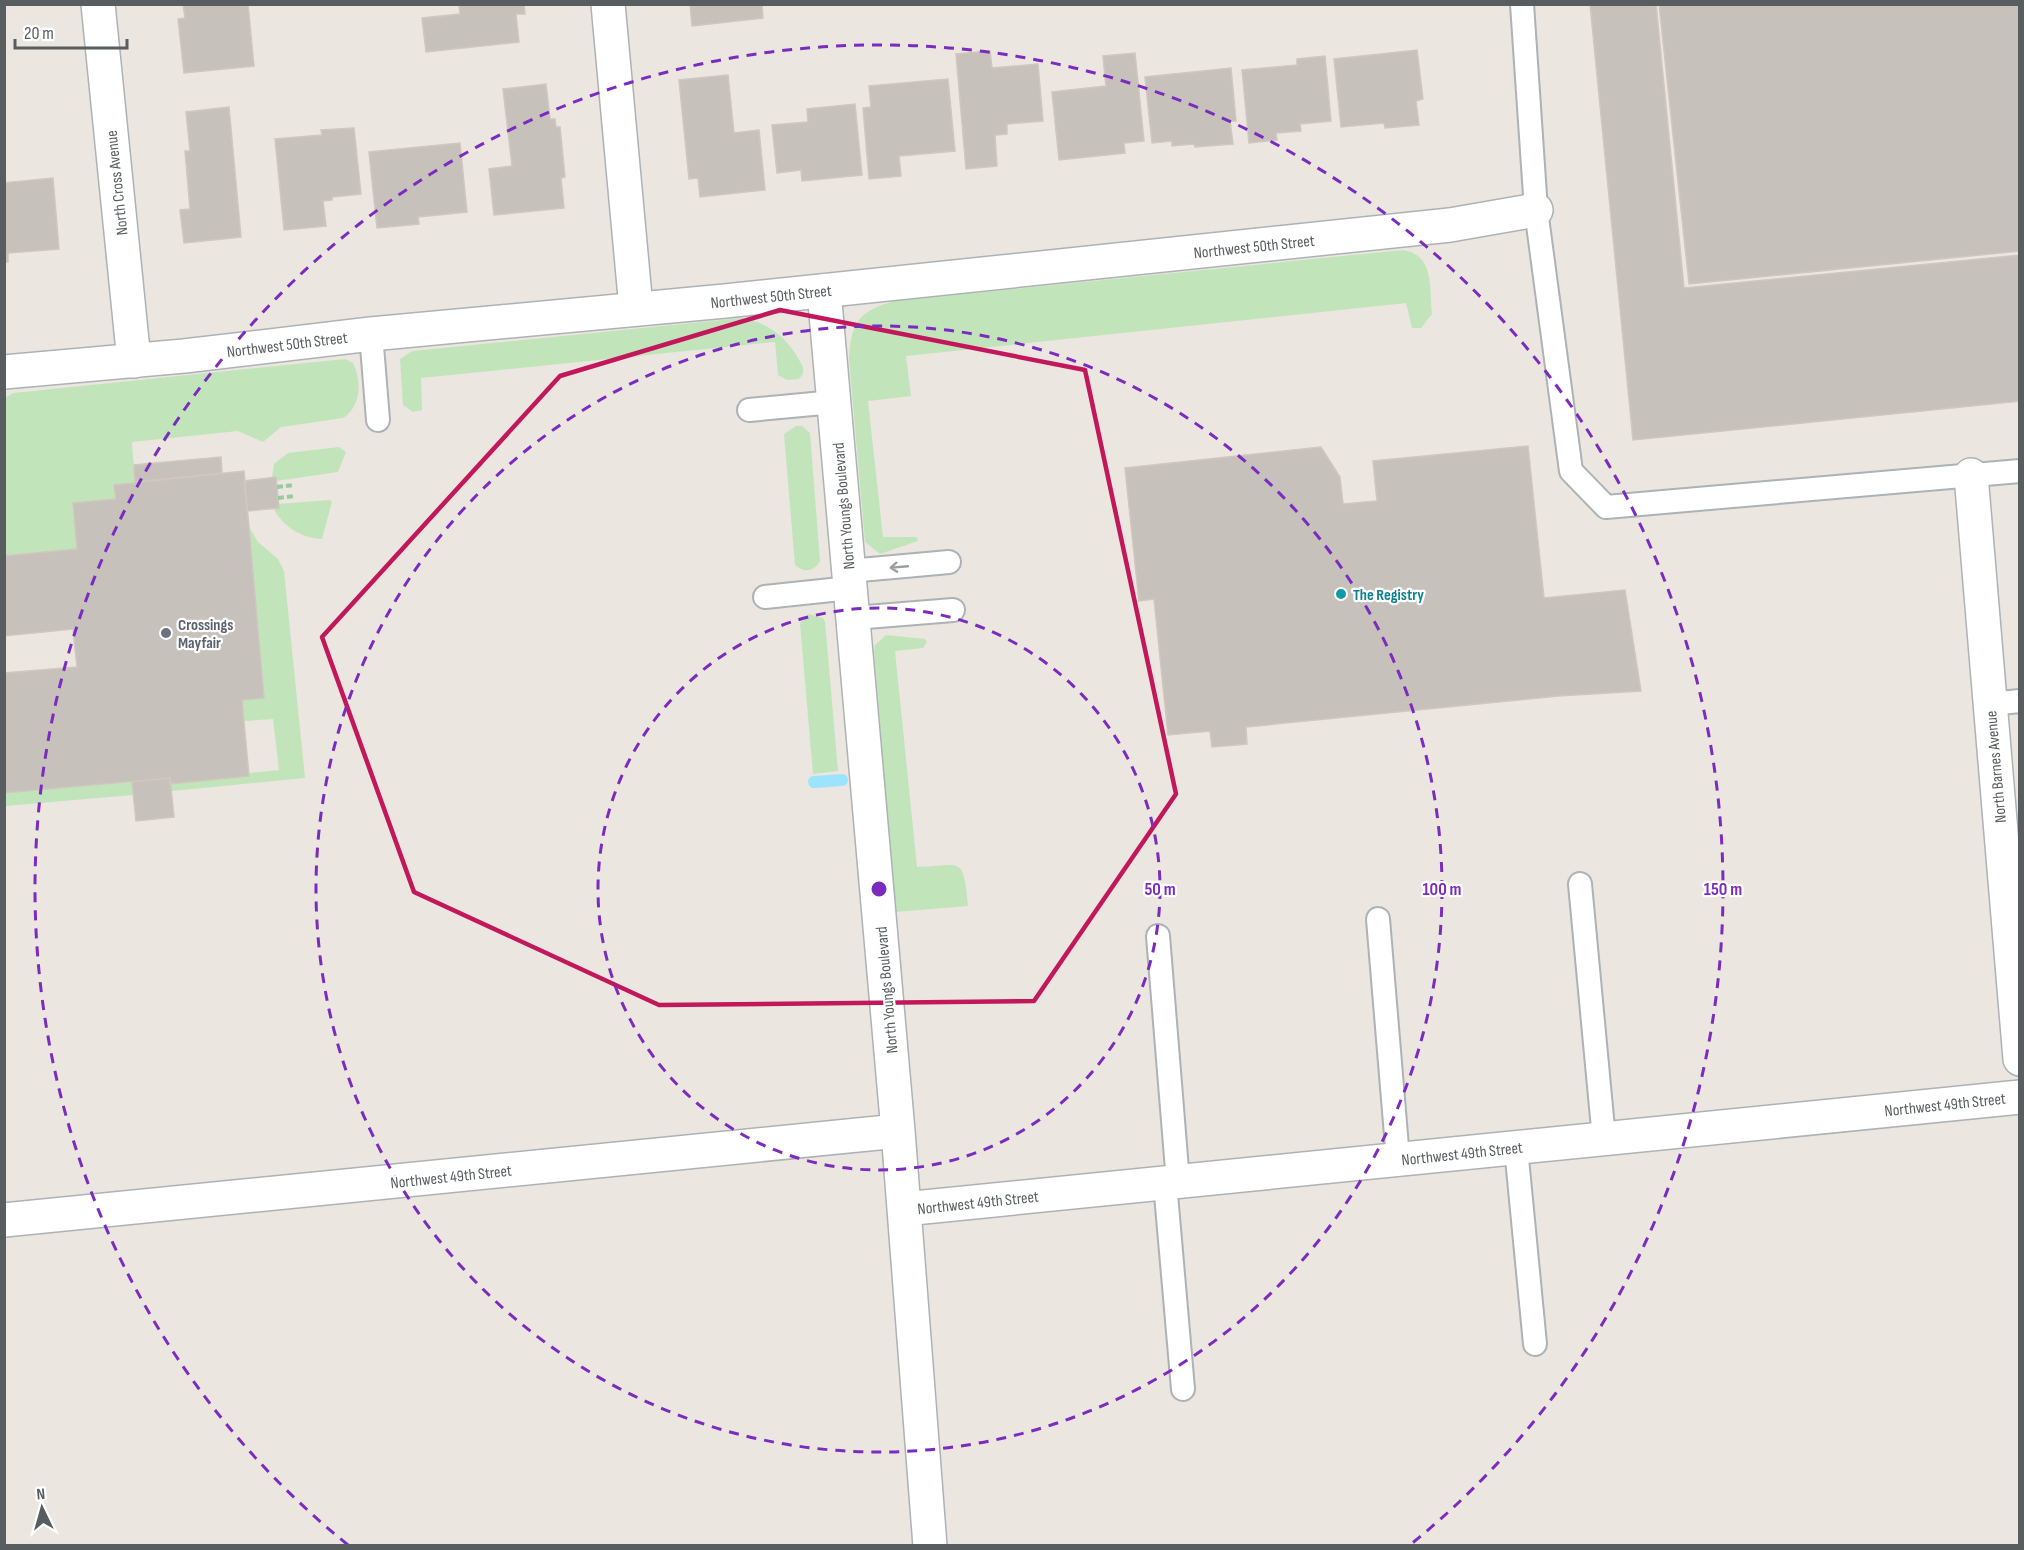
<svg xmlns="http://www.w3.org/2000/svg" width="2024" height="1550" viewBox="0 0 2024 1550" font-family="'Sofia Sans Condensed',sans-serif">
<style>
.green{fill:#c2e4bb}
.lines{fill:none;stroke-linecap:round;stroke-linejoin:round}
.stream{stroke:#9ce4fe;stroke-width:12}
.building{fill:#c6c1bb;stroke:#d0c7be;stroke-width:1.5}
.service-casing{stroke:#adb2b5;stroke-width:26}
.minor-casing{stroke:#adb2b5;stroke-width:36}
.tertiary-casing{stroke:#adb2b5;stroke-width:36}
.path{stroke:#98cb9e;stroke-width:4;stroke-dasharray:6 3;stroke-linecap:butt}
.service{stroke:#fff;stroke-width:22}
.minor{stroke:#fff;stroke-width:33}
.tertiary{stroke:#fff;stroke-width:33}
.oneway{stroke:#9b9ea0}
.marked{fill:none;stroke:#c2185b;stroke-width:4.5;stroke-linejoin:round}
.ring{fill:none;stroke:#7b2cbf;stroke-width:3;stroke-dasharray:10 8}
.culture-dot{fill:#0f9aa8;stroke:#fff;stroke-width:2}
.worship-dot{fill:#6b7280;stroke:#fff;stroke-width:2}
.labels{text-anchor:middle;stroke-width:4.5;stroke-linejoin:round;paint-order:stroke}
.street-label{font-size:16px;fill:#585d60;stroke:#fff}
.culture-label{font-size:16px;font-weight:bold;fill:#0d838f;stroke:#fff;text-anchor:start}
.worship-label{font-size:16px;font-weight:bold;fill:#5b616d;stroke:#fff;text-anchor:start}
.centre{fill:#7b2cbf;stroke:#fff;stroke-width:3}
.ring-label{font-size:18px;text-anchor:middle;font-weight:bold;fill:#7b2cbf;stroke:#fff;stroke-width:4.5;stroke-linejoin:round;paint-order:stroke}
</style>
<rect width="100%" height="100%" fill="#ebe6df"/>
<path class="green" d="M1403,250c32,5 26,38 29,64l-11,14h-9l-6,-25 -500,53 5,40 -43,5 15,136h34l1,4 -38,13 -15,-12 -16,-184c2,-36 11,-48 46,-57z
M742,318c30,5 48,23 61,49v7l-4,5 -12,1 -9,-5 -3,-33 -354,36 1,32 -9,2 -10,-7 -3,-46 12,-8z
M345,359l8,4c9,18 8,44 -10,55l-62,9 -18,15 -25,-11 -106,11 3,40 -20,3 1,14 -43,5 4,45 -72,7v-158l8,-5z
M796,426h6l8,7 10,128c-6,11 -16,12 -25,4l-11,-131z
M339,447l7,5 -8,20 -62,9 -4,-3 2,-14 14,-11z
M330,500l2,2 -10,37c-20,-1 -39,-12 -48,-30l5,-1 -1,-4z
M248,525l10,17 20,17 6,12 21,207 -133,13 -2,-7 78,-8v-3l31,-3 -6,-51 -29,2 -2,-21 22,-3z
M809,614l14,4 2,4 13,149 -25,3 -13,-151z
M886,635l39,4 2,3 -4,6 -28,3 22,216c45,-1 46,-13 51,39l-73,6 -21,-261 1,-6z
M132,782l1,13 -128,11v-13z"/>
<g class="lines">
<path class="stream" d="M814,782l28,-2"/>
</g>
<path class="building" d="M183,4h65l6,62 -70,7 -6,-54 7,-1z
M459,4h65l1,10h-9l3,28 -93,10 -4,-34 38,-4z
M690,4h72l1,14 -71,8z
M1590,4h66l28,284 336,-33v146l-387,39z
M1659,4h361v247l-331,33z
M1417,50l6,49 -7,2 3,24 -34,3 -1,-5 -43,4 -7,-68z
M990,51l2,17 46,-4 5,57 -36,3v10l-12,1 2,31 -31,3 -10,-115z
M1135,53l9,88 -20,2 1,10 -66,7 -7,-68 54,-6 -3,-30z
M1325,56l6,65 -31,3 1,7 -25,2 1,7 -28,3 -7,-73 55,-5v-6z
M1231,68l5,53h-6l3,23 -38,3 -1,-3 -22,2v-5l-20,2 -7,-66z
M728,75l6,58 25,-3 6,60 -65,7 -2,-19 -9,1 -10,-99z
M948,79l7,72 -56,5 2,20 -32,3 -6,-71 8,-1 -2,-21z
M546,84l4,35h5l1,8h4l5,50 -4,1 3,30 -70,7 -5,-46 23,-3 -9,-77z
M855,104l7,71 -60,6 -1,-11 -24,3 -5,-48 36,-3 -1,-13z
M229,107l12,130 -57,6 -4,-33 10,-1 -5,-58h5l-4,-39z
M354,128l7,66 -29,3v3l-9,1 3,25 -42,4 -9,-91 47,-4 -1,-5z
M460,143l7,69 -49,5 1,7 -42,4 -8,-76z
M53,178l6,71 -51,4v9h-4v-79z
M1528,446l16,152 81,-8 16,101 -83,5 -312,31 1,17 -35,3 -2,-16 -42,4 -14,-136 -15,2 -14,-133 196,-21 19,30 3,27 34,-3 -4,-40z
M221,457l1,16 -87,9 -1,-17z
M244,471l20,227 -22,2 7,76 -79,8v-6l-166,15v-120l73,-6 -4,-38 -69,7v-80l73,-7 -4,-46 43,-4 -2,-14z
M276,477l3,31 -32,3 -3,-30z
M170,778l4,39 -38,4 -4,-39z"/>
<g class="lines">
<g class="service-casing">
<path id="service" d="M1522,4l14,206 35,261 35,36 414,-36
M371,334l7,86
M749,410l85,-8
M849,571l100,-9
M765,597l85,-9
M854,618l99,-8
M1990,704l30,-3
M1580,884l24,255
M1378,919l20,240
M1158,936l20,246
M1516,1148l19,196
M1165,1183l18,206"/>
</g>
<g class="minor-casing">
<path id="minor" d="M98,4l36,357
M608,4l28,304
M824,291l74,840 32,415
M904,1209l1116,-112
M4,1220l894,-89"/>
</g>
<g class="tertiary-casing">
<path id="tertiary" d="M4,372l180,-16 187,-22 354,-33 725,-76 86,-15
M1971,475l49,584"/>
</g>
<path class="path" d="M277,487l17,-2
M278,498l17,-2"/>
<use href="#service" class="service"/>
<use href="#minor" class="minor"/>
<use href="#tertiary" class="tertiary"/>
</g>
<defs><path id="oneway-shaft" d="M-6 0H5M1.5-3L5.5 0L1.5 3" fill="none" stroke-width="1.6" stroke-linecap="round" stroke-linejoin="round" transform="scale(1.5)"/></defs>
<use class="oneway" href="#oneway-shaft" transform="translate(899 567) rotate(175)"/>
<path class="marked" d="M780,310l305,60 91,424 -142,207 -375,4 -245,-113 -92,-255 238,-261z"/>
<g class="ring">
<circle cx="879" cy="889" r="281"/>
<circle cx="879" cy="889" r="563"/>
<path d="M348 1545A844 844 0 1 1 1410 1545"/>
</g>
<circle class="culture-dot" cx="1341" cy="594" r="6"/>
<circle class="worship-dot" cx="166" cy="633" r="6"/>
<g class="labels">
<g class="street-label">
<text transform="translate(116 183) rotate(-96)" y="6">North Cross Avenue</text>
<text transform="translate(1254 246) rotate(-6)" y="6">Northwest 50th Street</text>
<text transform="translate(771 296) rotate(-6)" y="6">Northwest 50th Street</text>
<text transform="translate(287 344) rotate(-7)" y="6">Northwest 50th Street</text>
<text transform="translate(843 506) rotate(-95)" y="6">North Youngs Boulevard</text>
<text transform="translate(1995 767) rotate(-95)" y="6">North Barnes Avenue</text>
<text transform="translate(886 990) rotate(-95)" y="6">North Youngs Boulevard</text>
<text transform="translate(1945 1104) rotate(-6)" y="6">Northwest 49th Street</text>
<text transform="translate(1462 1153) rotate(-6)" y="6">Northwest 49th Street</text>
<text transform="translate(451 1176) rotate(-6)" y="6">Northwest 49th Street</text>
<text transform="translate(978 1202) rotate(-6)" y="6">Northwest 49th Street</text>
</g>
<g class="culture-label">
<text x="1353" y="600">The Registry</text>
</g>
<g class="worship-label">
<text x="178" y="630">Crossings<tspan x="178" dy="18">Mayfair</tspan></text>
</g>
</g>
<circle cx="879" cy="889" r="9" class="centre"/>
<g class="ring-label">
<text x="1160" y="895">50 m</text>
<text x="1442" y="895">100 m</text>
<text x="1723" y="895">150 m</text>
</g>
<rect width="2024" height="1550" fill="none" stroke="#585d60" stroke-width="12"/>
<g transform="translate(42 1508) rotate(355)" stroke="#ffffff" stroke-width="4.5" paint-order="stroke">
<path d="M0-4.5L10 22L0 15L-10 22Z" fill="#585d60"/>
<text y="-9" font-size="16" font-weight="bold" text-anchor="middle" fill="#585d60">N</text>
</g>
<path d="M15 39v9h112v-9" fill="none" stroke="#585d60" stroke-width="3"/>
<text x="24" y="39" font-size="18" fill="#585d60" stroke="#ffffff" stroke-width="4.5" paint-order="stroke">20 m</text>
</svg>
